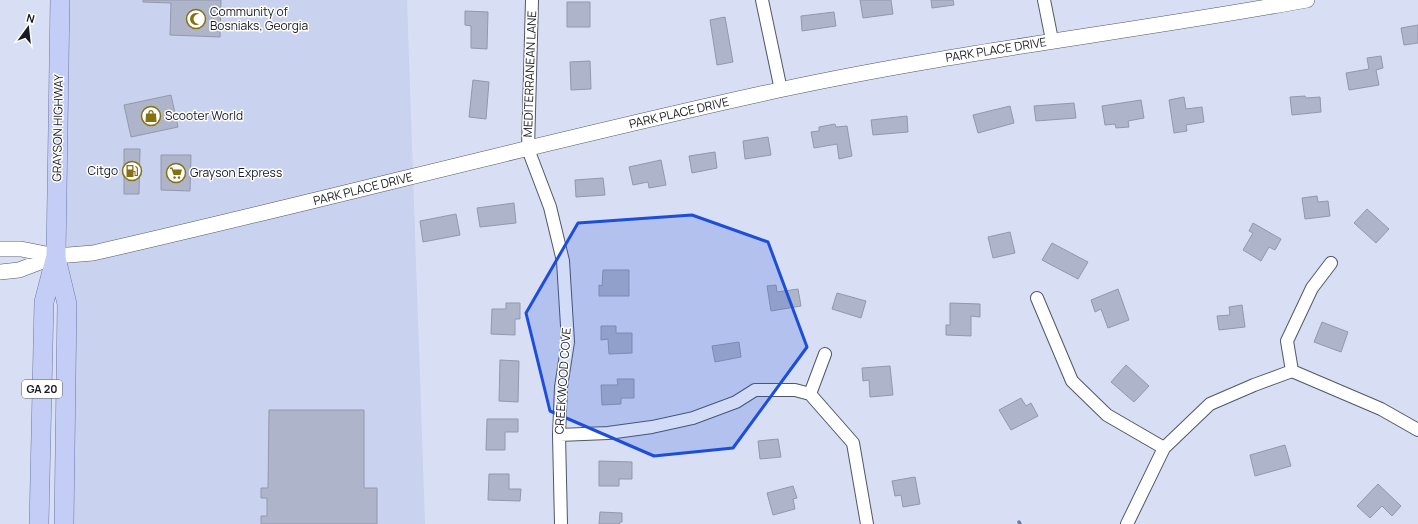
<svg xmlns="http://www.w3.org/2000/svg" width="1418" height="524" viewBox="0 0 1418 524" font-family="Manrope,sans-serif">
<style>
.built{fill:#c9d2ee}
.lines{fill:none;stroke-linecap:round;stroke-linejoin:round}
.stream{stroke:#6e7aa7;stroke-width:3.5}
.building{fill:#aeb4c9;stroke:#9298ad}
.minor-casing{stroke:#515668;stroke-width:14}
.tertiary-casing{stroke:#515668;stroke-width:16}
.primary-casing{stroke:#6d79a7;stroke-width:20}
.minor{stroke:#fff;stroke-width:12}
.tertiary{stroke:#fff;stroke-width:15}
.primary{stroke:#c3cdf5;stroke-width:19}
.marked{fill:#1d4ed8;fill-opacity:0.2;stroke:#1d4ed8;stroke-width:3;stroke-linejoin:round}
.labels{text-anchor:middle;stroke-width:3;stroke-linejoin:round;paint-order:stroke}
.shield{fill:#fff;stroke:#5d5f64;stroke-width:1}
.shield-label{font-size:11px;font-weight:bold;fill:#171a21}
.poi-label{font-size:12px;fill:#171a21;stroke:#fff;text-anchor:start}
.street-label{font-size:12px;fill:#171a21;stroke:#fff}
</style>
<rect width="100%" height="100%" fill="#d8def4"/>
<path class="built" d="M61,0h346l18,524h-366l8,-271z"/>
<g class="lines">
<path class="stream" d="M1019,522l1,2"/>
</g>
<path class="building" d="M143,0h78l-1,37 -50,-2 1,-32 -28,-1z
M860,0h31l2,14 -30,4z
M931,0h22l1,5 -22,3z
M567,2h23v25h-23z
M465,11l23,1 -1,37 -16,-1v-22l-6,-1z
M834,12l2,14 -34,5 -1,-15z
M725,17l8,45 -16,3 -7,-45z
M1418,25v18l-14,2 -3,-17z
M1381,56l2,12 -7,2 3,15 -30,5 -3,-17 23,-4 -2,-11z
M590,61l1,28 -20,1 -1,-28z
M473,80l16,2 -3,37 -17,-2z
M171,95l7,32 -47,10 -7,-32z
M1305,96l1,2 14,-1 1,15 -29,3 -2,-18z
M1184,97l2,12 16,-2 2,15 -18,3 1,6 -13,2 -5,-33z
M1141,100l3,18 -16,3 1,6 -13,1 -1,-4 -10,1 -3,-19z
M1074,103l2,15 -40,3 -2,-15z
M1010,106l4,17 -36,10 -5,-18z
M907,116l1,16 -35,3 -2,-15z
M835,124l1,3 11,-1 5,30 -13,3 -2,-15 -23,4 -3,-16 8,-1v-4z
M768,137l3,18 -26,4 -2,-18z
M124,149h16l-1,45h-15z
M715,152l2,16 -25,5 -3,-17z
M161,155h30l-1,36 -29,-1z
M661,160l5,25 -17,3 -1,-6 -15,3 -4,-18z
M603,178l2,17 -29,2 -1,-17z
M1317,196l1,6 10,-1 2,15 -25,3 -3,-21z
M514,203l2,20 -36,4 -3,-19z
M1367,209l22,20 -13,14 -22,-20z
M456,214l4,21 -37,7 -3,-21z
M1253,223l28,16 -6,11 -6,-3 -8,14 -18,-11 10,-17 -4,-2z
M1010,232l5,21 -22,5 -5,-21z
M1052,243l36,19 -10,17 -36,-19z
M603,270h26v26h-30v-11l3,1z
M776,285l1,7 21,-3 3,17 -30,5 -4,-25z
M1118,289l11,31 -21,8 -7,-19 -6,3 -4,-12z
M837,293l29,8 -5,17 -29,-9z
M506,303h14v16h-5v16l-24,-1 1,-25h14z
M950,303l30,1v13l-9,-1v20l-25,-1v-10h4z
M1242,305l3,22 -26,3 -2,-14 13,-1 -1,-8z
M1322,322l26,10 -7,20 -27,-10z
M601,326h15v7h16v20l-23,1 -1,-15 -7,1z
M739,342l2,15 -26,5 -3,-16z
M500,360l19,1 -1,41 -19,-1z
M1126,365l23,21 -15,16 -23,-20z
M890,366l3,29 -23,2 -1,-17 -6,1 -1,-13z
M617,379h17v19h-13v6l-19,1 -1,-20h17z
M1021,398l5,8 5,-3 7,13 -27,14 -12,-20z
M269,410h95v78h13v36h-116v-8h6v-18h-6v-10h7z
M487,419h31v13h-13v18h-19z
M778,439l3,18 -21,2 -2,-18z
M1285,445l6,21 -36,10 -5,-21z
M599,461l33,1v17h-13v7h-20z
M489,474h20v15h12l-1,12 -32,-1z
M915,477l5,27 -17,3 -2,-12 -6,1 -3,-15z
M1378,484l23,22 -9,10 -10,-10 -12,12 -13,-12z
M793,486l4,12 -4,1 2,10 -22,6 -6,-22z
M600,512l22,1v9h-2l-1,2h-20z"/>
<g class="lines">
<g class="minor-casing">
<path id="minor" d="M532,0l-4,149 22,58 13,54 5,81 -7,45 -2,48 2,89
M762,0l19,90
M1044,0l8,40
M1037,298l35,83 35,34 57,33
M1292,371l-5,-30 25,-53 19,-25
M810,394l15,-40
M559,435l49,-2 44,-6 41,-9 43,-16 19,-12h40l15,4 43,49 14,81
M1127,524l37,-76 46,-44 44,-19 38,-14 89,38 37,21"/>
</g>
<g class="tertiary-casing">
<path id="tertiary" d="M0,249h21l35,7 37,-3c229,-52 456,-113 686,-163 175,-38 352,-58 528,-90
M0,272l19,-2 37,-14"/>
</g>
<g class="primary-casing">
<path id="primary" d="M56,258l11,46 -3,220
M39,524l5,-222 12,-46 4,-256"/>
</g>
<use href="#minor" class="minor"/>
<use href="#tertiary" class="tertiary"/>
<use href="#primary" class="primary"/>
</g>
<path class="marked" d="M692,215l76,27 39,105 -74,101 -79,8 -104,-45 -24,-98 52,-90z"/>
<defs>
<g id="mosque-ring" transform="scale(1)"><circle r="9.5" fill="#fff" stroke="#886f0f" stroke-width="1.5"/><path d="M3.5-4.9A6 6 0 1 0 3.5 4.9A5 5 0 1 1 3.5-4.9Z" fill="#886f0f"/></g>
<g id="shop-ring" transform="scale(1)"><circle r="9.5" fill="#fff" stroke="#886f0f" stroke-width="1.5"/><path d="M-5-2.5h2.3a2.7 3.5 0 0 1 5.4 0H5L5.5 6h-11ZM-1.5-2.5h3a1.5 2.3 0 0 0-3 0Z" fill="#886f0f"/></g>
<g id="fuel-ring" transform="scale(1)"><circle r="9.5" fill="#fff" stroke="#886f0f" stroke-width="1.5"/><path d="M-5.5-6h7V0h2V4h1.3V-2.5L3-4.5l.8-.8L6-3V5H2.5V1h-1V6h-7ZM-4.2-4.7v3.2H.2V-4.7Z" fill="#886f0f"/></g>
<g id="supermarket-ring" transform="scale(1)"><circle r="9.5" fill="#fff" stroke="#886f0f" stroke-width="1.5"/><path d="M-6-5.5h2.5l.6 2H6L4.5 2H-2.5L-4.4-4H-6ZM-1.5 3.2a1.3 1.3 0 1 0 .1 0ZM3 3.2a1.3 1.3 0 1 0 .1 0Z" fill="#886f0f"/></g>
</defs>
<g fill-rule="evenodd">
<use href="#mosque-ring" x="196" y="19"/>
<use href="#shop-ring" x="151" y="116"/>
<use href="#fuel-ring" x="132" y="171"/>
<use href="#supermarket-ring" x="176" y="173"/>
</g>
<g class="labels">
<rect class="shield" x="22" y="380" width="40" height="18" rx="3"/>
<g class="shield-label">
<text x="42" y="393">GA 20</text>
</g>
<g class="poi-label">
<text x="210" y="16">Community of<tspan x="210" dy="14">Bosniaks, Georgia</tspan></text>
<text x="165" y="120">Scooter World</text>
<text x="118" y="175" text-anchor="end">Citgo</text>
<text x="190" y="177">Grayson Express</text>
</g>
<g class="street-label">
<text transform="translate(996 50) rotate(-9)" y="4">PARK PLACE DRIVE</text>
<text transform="translate(530 74) rotate(-88)" y="4">MEDITERRANEAN LANE</text>
<text transform="translate(679 113) rotate(-13)" y="4">PARK PLACE DRIVE</text>
<text transform="translate(58 128) rotate(-89)" y="4">GRAYSON HIGHWAY</text>
<text transform="translate(363 189) rotate(-14)" y="4">PARK PLACE DRIVE</text>
<text transform="translate(563 381) rotate(-86)" y="4">CREEKWOOD COVE</text>
</g>
</g>
<g transform="translate(28 28) rotate(15)" stroke="#ffffff" stroke-width="3" paint-order="stroke">
<path d="M0-3L7 15L0 10L-7 15Z" fill="#171a21"/>
<text y="-6" font-size="11" font-weight="bold" text-anchor="middle" fill="#171a21">N</text>
</g>
</svg>
